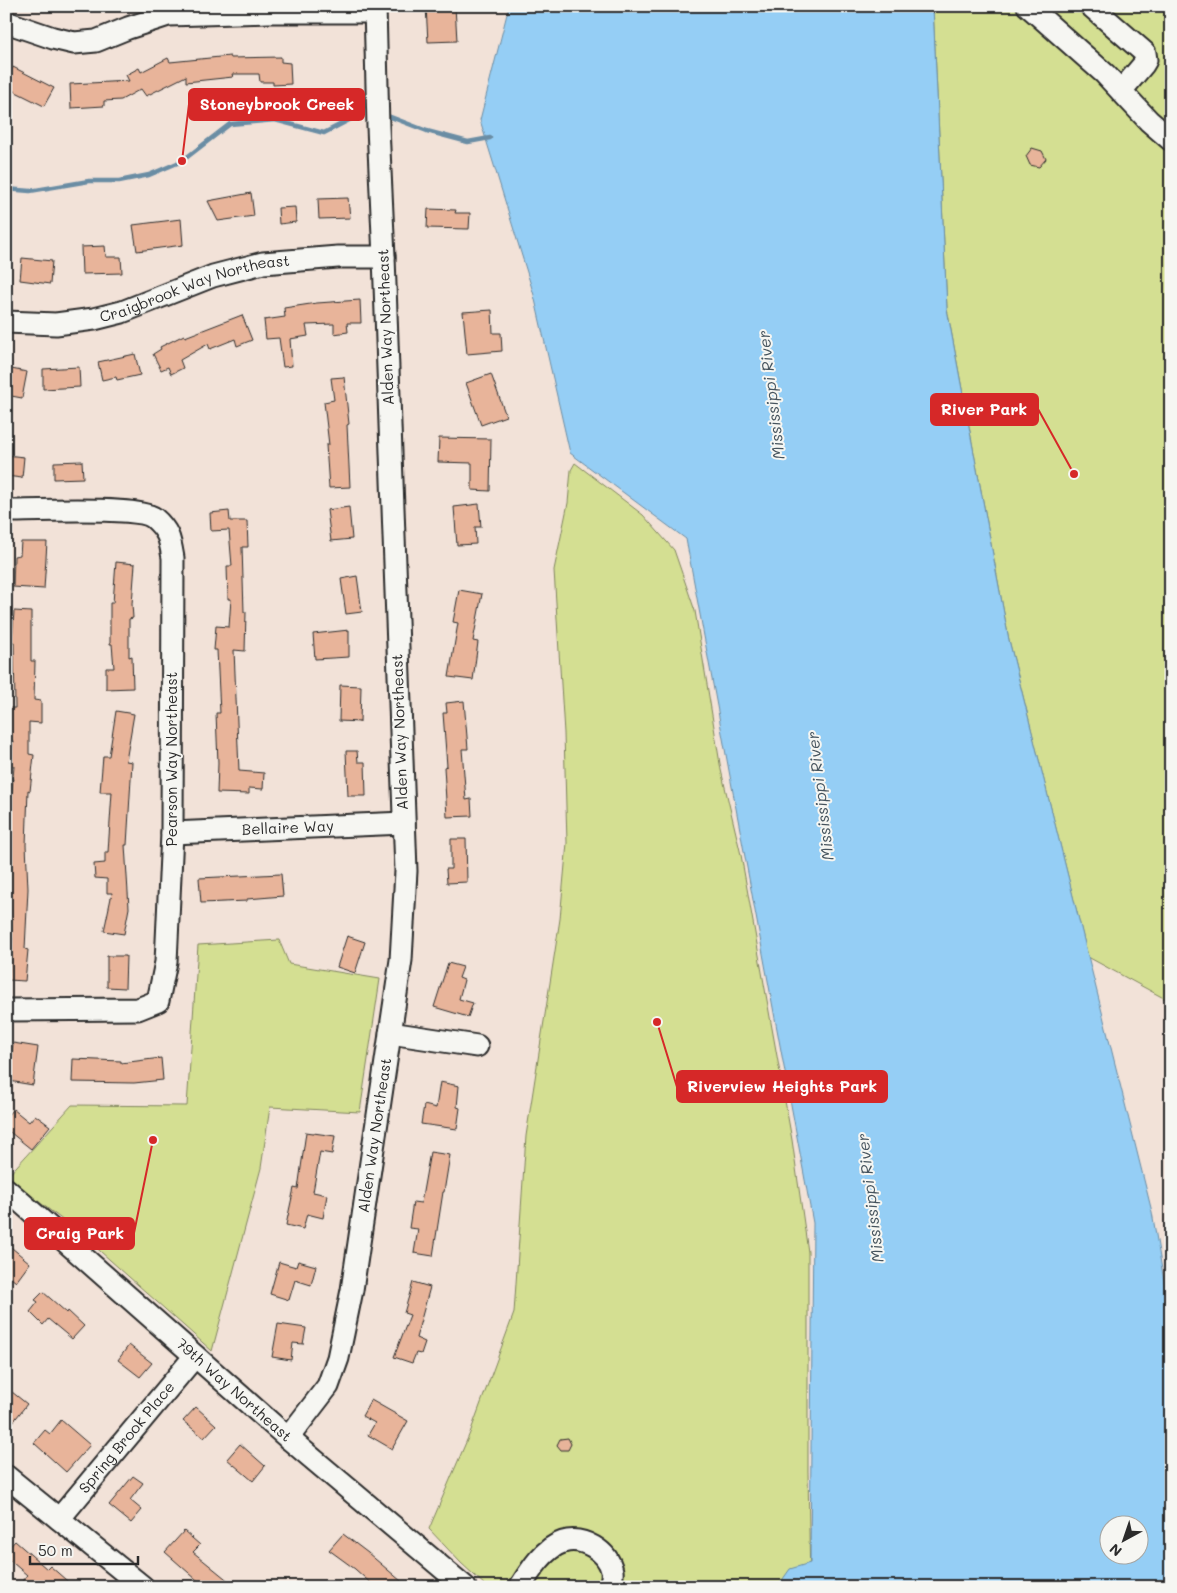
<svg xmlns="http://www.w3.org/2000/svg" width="1177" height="1593" viewBox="0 0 1177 1593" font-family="Mali,sans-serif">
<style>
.green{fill:#d4df92;stroke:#80855e}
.water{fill:#95cef5;stroke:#6b8da4;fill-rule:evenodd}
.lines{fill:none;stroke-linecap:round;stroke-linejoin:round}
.stream{stroke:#6b8da4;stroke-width:4.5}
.building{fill:#e8b49a;stroke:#2b2b2b}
.minor-casing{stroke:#2b2b2b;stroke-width:25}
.minor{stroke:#f6f6f2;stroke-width:21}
.labels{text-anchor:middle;stroke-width:4;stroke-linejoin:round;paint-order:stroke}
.street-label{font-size:15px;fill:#2b2b2b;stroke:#f6f6f2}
.water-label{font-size:16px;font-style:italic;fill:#46545e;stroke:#f6f6f2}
.leader{fill:none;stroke:#d62828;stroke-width:2}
.callout-dot{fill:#d62828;stroke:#f6f6f2;stroke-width:2}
.callout{fill:#d62828;stroke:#d62828;stroke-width:2}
.callout-label{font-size:16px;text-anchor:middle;font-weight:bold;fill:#fff}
</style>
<rect width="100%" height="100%" fill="#f2e2d8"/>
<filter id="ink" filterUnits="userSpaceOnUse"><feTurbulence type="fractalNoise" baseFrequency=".02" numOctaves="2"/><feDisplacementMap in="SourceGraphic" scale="10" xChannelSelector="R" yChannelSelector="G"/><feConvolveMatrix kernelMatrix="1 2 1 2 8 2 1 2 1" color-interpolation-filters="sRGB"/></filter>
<g filter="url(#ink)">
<path class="green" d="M933,6h238v996l-83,-45 -79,-317 -62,-331z
M575,463l68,52 31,35 21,61 26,159 20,85 51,285 16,112v219l2,116h-323l-26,-24 -32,-34 41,-96 44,-120 12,-177 34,-217 7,-76 -3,-110 -10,-163 14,-67 3,-33z
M279,940l10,24 91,15 -20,133 -90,-5 -9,61 -49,183 -130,-116 -75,-58 65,-72 115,1 11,-161z"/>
<path class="water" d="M509,6h424l14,303 62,331 143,572 19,109v266l-393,-1 12,-17 20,-6 3,-340 -127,-684 -116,-86 -36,-158 -54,-175zM1110,1526h30v30h-30z"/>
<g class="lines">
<path class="stream" d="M388,116l39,15 41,11 22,-4
M6,189l24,2 59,-10h30l30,-6 33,-14 48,-37 45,-4 49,13 29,-15"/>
</g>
<path class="building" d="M426,6h29l2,35 -29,1z
M230,56l1,2 50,-1v5l9,1 1,21 -18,1v-3h-13l-1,-8h-27l1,3 -47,5v-6l-40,20 -5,-7 -20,11 -17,1v5l-33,2 -1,-24 59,-3 -3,-6 13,-7 2,4 27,-14 2,4z
M13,67l41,21 -10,18 -38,-19v-7z
M1032,148l10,3 4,8 -7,8 -9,-2 -4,-9z
M251,193l3,23 -36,5 -10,-20z
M348,198l2,20 -31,1 -1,-20z
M295,207l1,15 -17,2 -1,-16z
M428,209l28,1 -1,3h15l-1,16 -42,-1z
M181,219l2,26 -46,6 -4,-26z
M105,246l1,11h15l1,16 -40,1 -1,-27z
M22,258l30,3 -2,23 -30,-4z
M360,300l1,23h-14l1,9 -14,2v-10l-28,1 2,11 -18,3 2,27 -9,1 -4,-29 -13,1 -2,-19 21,-3 -1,-9 33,-5z
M492,310l1,23h8l1,18 -35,3 -4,-42z
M242,315l10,25 -15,6 -2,-7 -25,10 -2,-5 -28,16 3,8 -12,6 -3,-7 -7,3 -8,-16 8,-5 -1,-2 24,-12 1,2z
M135,354l5,21 -23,5 -1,-3 -14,3 -4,-18z
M79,367l1,20 -37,2v-20z
M6,368l21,4 -5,26 -16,-3z
M491,374l15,42 -25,9 -15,-42z
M344,377l5,47 -2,1 3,62 -21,1 -3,-43h3l-5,-43 10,-2 -3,-22z
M439,438l52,1 -1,52 -18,-1v-27l-34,-1z
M6,455l18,2 -2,21 -16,-2z
M82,461l1,17 -29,1v-17z
M479,504l2,23h-6l1,17 -19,1 -3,-38z
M349,507l3,32 -21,2 -4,-31z
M229,511l1,10h17l1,26h-6l2,65h2l-1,39 -11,-1 5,121 25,2 -1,16 -14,-1v6l-32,-1 1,-30 -2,-50h4l-3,-63h-3l2,-24 13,1 2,-28h-3l-1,-33h5l-3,-36 -18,1 -1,-18z
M21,542h26l-3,47 -31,-2 1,-31 6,-1z
M116,562l19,2 -3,40 1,14 -4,1v38l3,-1 1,32 -27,1v-21h8l-2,-24h-2v-41h3z
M357,576l5,36 -16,2 -5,-35z
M459,590l23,4 -9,47 5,1 -5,38 -24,-3 9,-54 -5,-1z
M14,611l17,1v49h4l-1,39 7,1v22l-12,-1v32l5,1 -4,36 -2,-1 -2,55 2,44 -3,60 3,1 -3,31 -17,-1 4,-42h-6l3,-43 -2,-49 2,-45h2l3,-35 -5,-1 4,-24h-4v-33h6l-1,-66h-2z
M349,630v27l-34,2 -2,-25z
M340,685l21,1 -1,36 -21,-1z
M464,701l4,48h-6l4,51 5,-1 1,17 -25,1 -3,-50 3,-1 -4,-53h4l-1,-10z
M116,711l18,3 -8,47 6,1 -5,83h-2l4,63 -5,26 -20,-3 8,-38h-5v-14l-12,-1 -1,-14 11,-1v-11h3l4,-60h-12l3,-36h6z
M346,751h11l1,11h7l1,34h-18z
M451,839h15l1,43 -20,1 -1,-14h5z
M281,874l2,22 -36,3v2l-46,2 -2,-25z
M347,936l18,6 -10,31 -18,-6z
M107,956h19l-1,32 -18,-1z
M448,963l15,4 -4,11 5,2 -5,19 14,4 -5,14 -34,-10z
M13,1043l25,4 -5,38 -24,-4z
M161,1058l2,22 -29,3 -62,-1 1,-23 48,2v2z
M440,1082l19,4 -2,21 3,1 -3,21 -36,-5 3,-19 12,3z
M13,1109l16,13 6,-7 15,11 -19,23 -25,-20v-12z
M306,1132l29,4 -3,18 -12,-2 -7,40 14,3 -4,23 -16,-4 -4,15 -17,-4 8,-37 4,1z
M430,1152l20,3 -6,37h-1l-10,64 -19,-3 4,-24 -9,-1 4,-26 8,1z
M6,1243l24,20 -14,19 -10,-8z
M298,1261l18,5 -5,19 -16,-5 -6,20 -19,-6 9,-32 17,5z
M413,1282l17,5 -14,51 9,4 -4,12 -5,-1 -4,10 -18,-6 16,-42 -6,-2z
M43,1292l24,21 1,-2 16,15 -12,13 -24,-20 -5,6 -13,-13 8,-10 -3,-2z
M278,1324l28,4 -3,16 -10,-1 -2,17 -19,-3z
M129,1345l23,18 -12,14 -22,-17z
M12,1392l15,12 -21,27v-31z
M371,1400l37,21 -16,28 -24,-14 7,-12 -13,-7z
M196,1407l20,18 -12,13 -21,-17z
M61,1420l29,25 -24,27 -32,-29 11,-13 5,4z
M568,1438l3,6 -3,6h-7l-4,-5 3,-6z
M240,1444l25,22 -12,15 -26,-22z
M133,1476l10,7 -13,17 12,10 -11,13 -22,-18z
M184,1531l16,14 -7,7 43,35h-31l-40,-35z
M343,1534l25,19 40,34h-33l-20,-18 -26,-19z
M15,1541l32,28 3,-3 24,21h-57l10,-12 -21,-18v-6z"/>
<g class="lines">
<g class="minor-casing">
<g id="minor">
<path d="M1028,6l77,68 44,47 22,19"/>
<path d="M1091,6l54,47 1,7 -3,5 -22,26"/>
<path d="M6,22l47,16 21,5 22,-2 32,-13 40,-13 101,-3h106"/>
<path id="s1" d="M6,322l50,2 38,-5 28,-7 91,-36 50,-13 75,-6h46"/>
<path d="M6,511c25,0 134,-5 148,7 15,13 16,22 19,40l-1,275 -6,129 -8,39 -20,8 -132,1"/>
<path id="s2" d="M172,833l232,-10"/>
<path d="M390,1033l87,13"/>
<path id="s3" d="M6,1189l282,249 177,149"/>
<path id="s4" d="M288,1438l40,-52 10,-28 14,-68 49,-330 5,-89 -22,-614 -6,-130 -3,-121"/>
<path d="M6,1476l137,111"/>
<path id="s5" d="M59,1519l136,-163"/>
<path d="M520,1587c10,-16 24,-39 43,-45 20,-6 45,9 49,29 1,5 -1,11 -2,16"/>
</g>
</g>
<use href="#minor" class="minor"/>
</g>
</g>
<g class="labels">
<g class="street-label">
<text dy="5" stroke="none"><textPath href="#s1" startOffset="194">Craigbrook Way Northeast</textPath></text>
<text transform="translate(386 327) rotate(-92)" y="5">Alden Way Northeast</text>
<text transform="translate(400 732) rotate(-92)" y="5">Alden Way Northeast</text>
<text transform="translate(172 759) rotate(-90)" y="5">Pearson Way Northeast</text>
<text dy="5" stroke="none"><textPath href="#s2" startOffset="116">Bellaire Way</textPath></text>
<text dy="5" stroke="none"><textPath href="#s4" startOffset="321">Alden Way Northeast</textPath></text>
<text dy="5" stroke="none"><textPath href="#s3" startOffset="304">79th Way Northeast</textPath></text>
<text dy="5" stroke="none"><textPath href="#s5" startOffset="106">Spring Brook Place</textPath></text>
</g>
<g class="water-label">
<text transform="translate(771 395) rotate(-97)" y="6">Mississippi River</text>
<text transform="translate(820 796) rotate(-97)" y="6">Mississippi River</text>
<text transform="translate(870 1198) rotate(-97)" y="6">Mississippi River</text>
</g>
</g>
<path class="leader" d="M182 161L189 104M1074 474L1038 409M657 1022L677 1087M153 1140L134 1233"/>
<g class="callout-dot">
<circle cx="182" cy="161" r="5"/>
<circle cx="1074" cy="474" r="5"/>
<circle cx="657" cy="1022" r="5"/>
<circle cx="153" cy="1140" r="5"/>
</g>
<g class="callout">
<rect x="189" y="89" width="175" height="31" rx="5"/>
<rect x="931" y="394" width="107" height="31" rx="5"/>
<rect x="677" y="1071" width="210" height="31" rx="5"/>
<rect x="25" y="1218" width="109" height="31" rx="5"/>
</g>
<g class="callout-label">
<text x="277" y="110">Stoneybrook Creek</text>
<text x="984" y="415">River Park</text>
<text x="782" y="1092">Riverview Heights Park</text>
<text x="80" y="1239">Craig Park</text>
</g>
<rect width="1177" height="1593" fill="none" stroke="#f6f6f2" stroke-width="25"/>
<rect x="12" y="12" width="1152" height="1568" fill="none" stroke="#2b2b2b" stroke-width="2" filter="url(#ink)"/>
<g transform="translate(1124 1540) rotate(220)"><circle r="24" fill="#f6f6f2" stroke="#a5a5a2"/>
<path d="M0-4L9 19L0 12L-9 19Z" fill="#2b2b2b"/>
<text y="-8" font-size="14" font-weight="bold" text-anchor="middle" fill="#2b2b2b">N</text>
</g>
<path d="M30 1556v8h108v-8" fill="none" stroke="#2b2b2b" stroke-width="2.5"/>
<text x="38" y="1556" font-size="15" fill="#2b2b2b" stroke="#f6f6f2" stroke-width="4" paint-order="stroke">50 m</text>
</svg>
